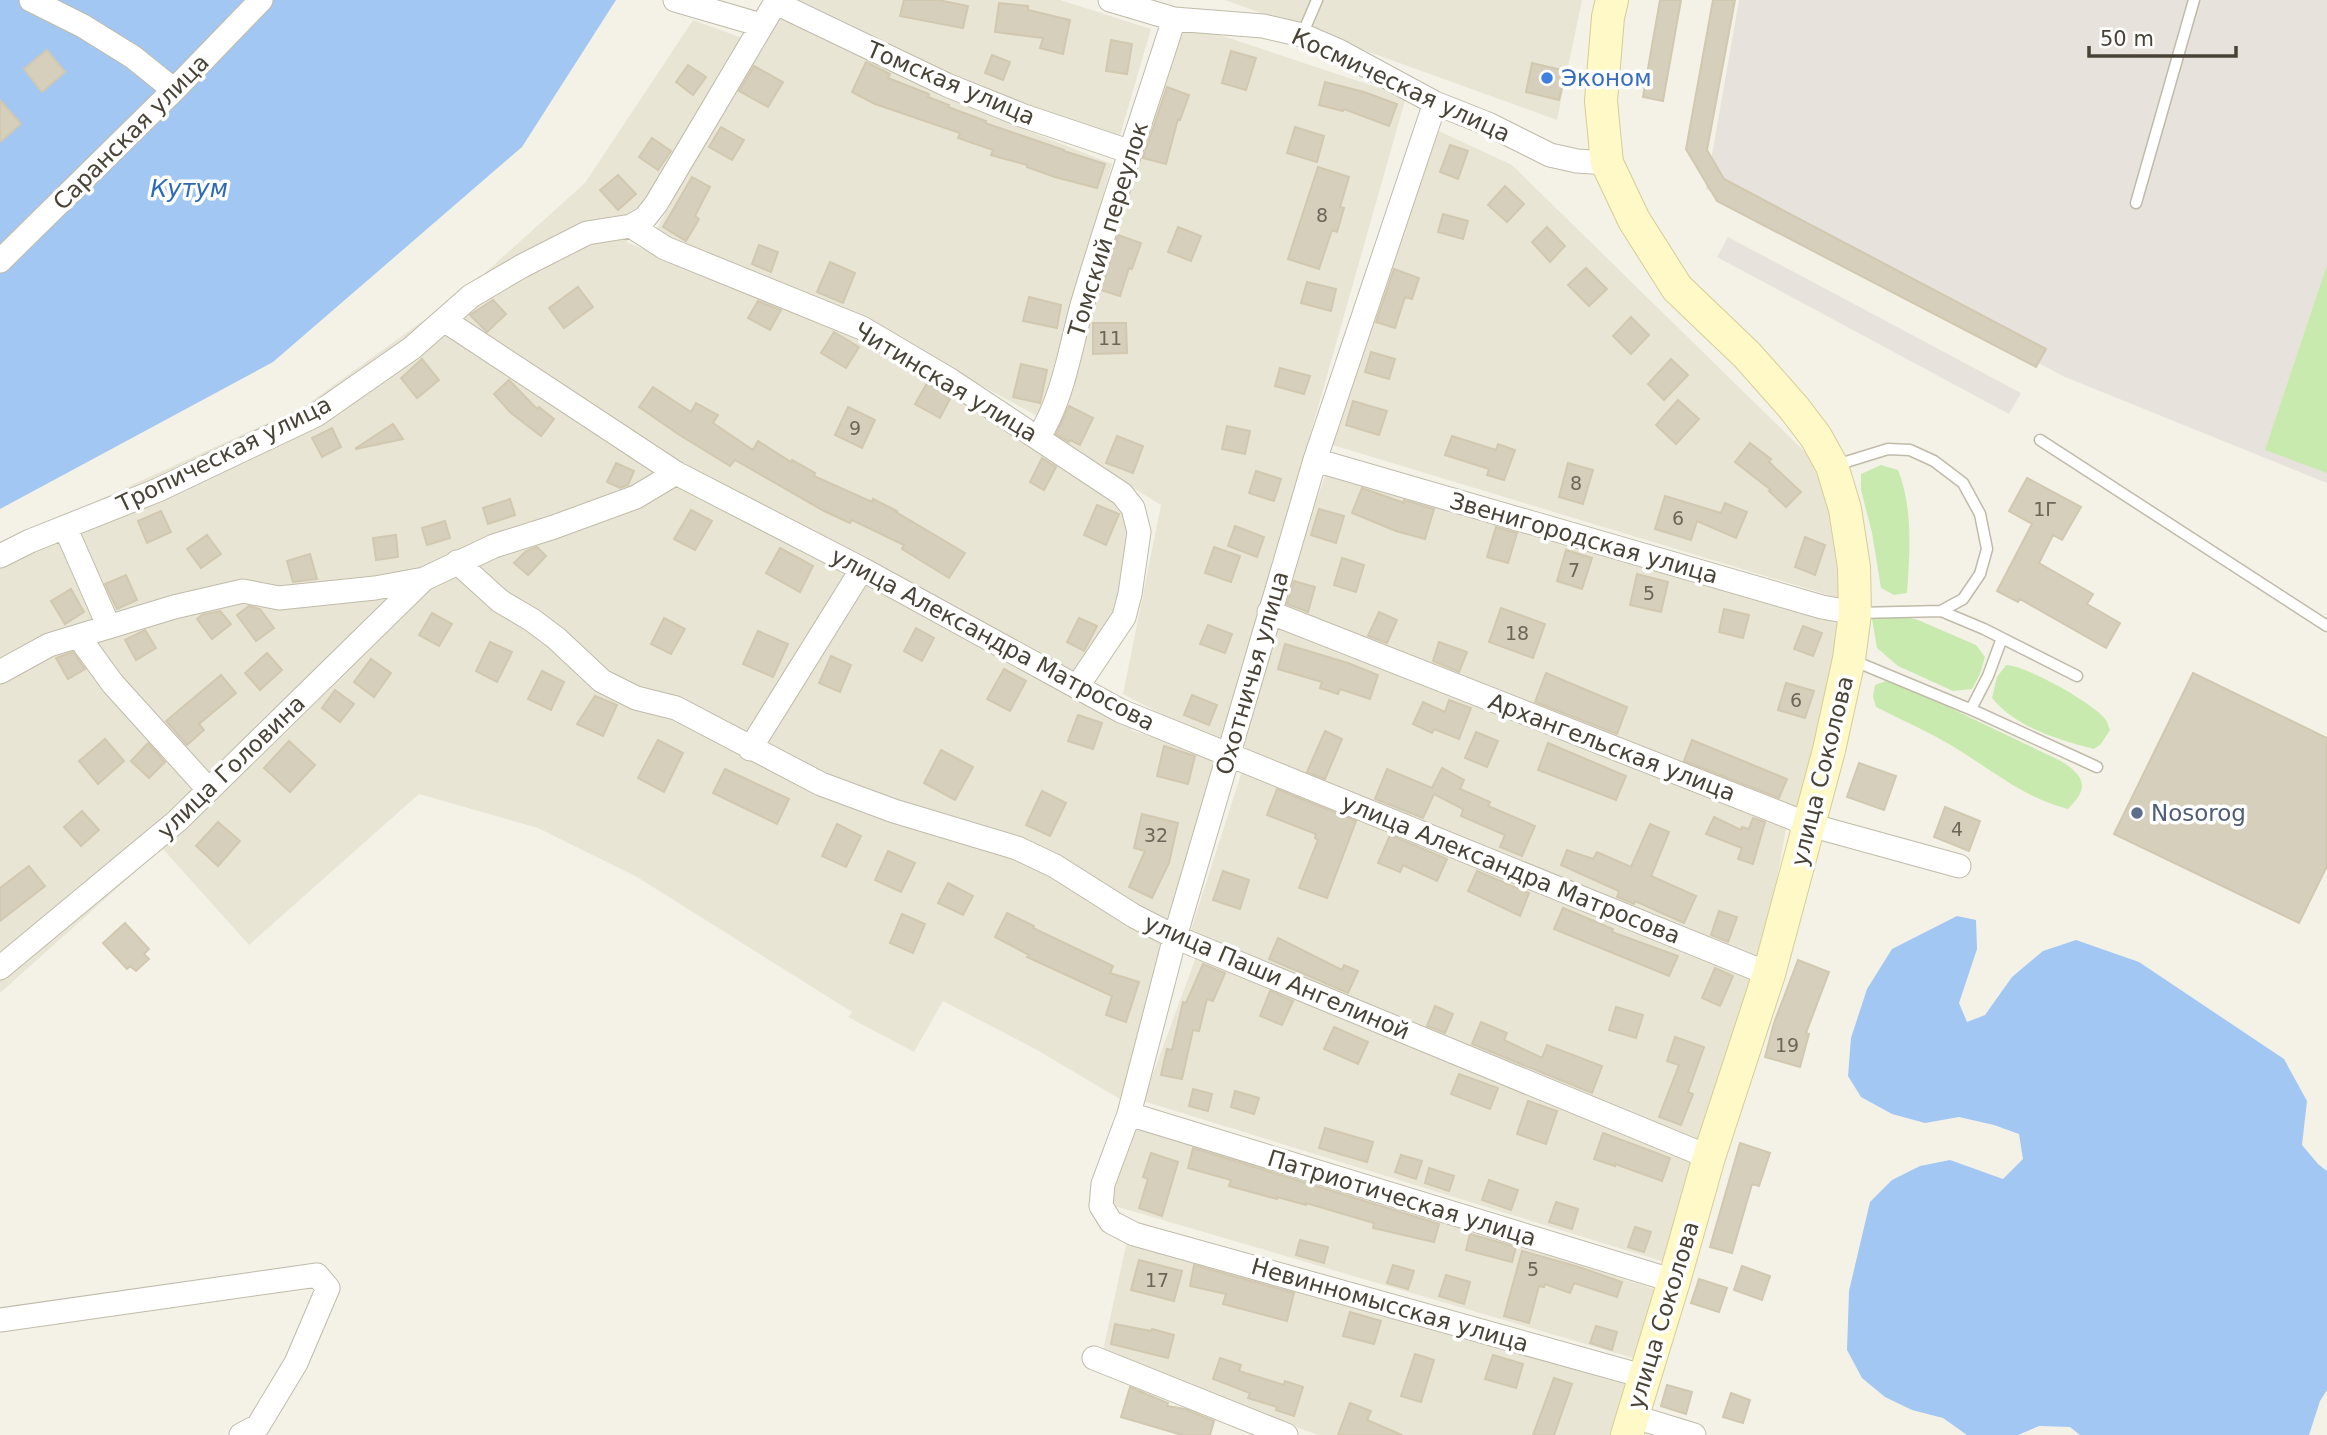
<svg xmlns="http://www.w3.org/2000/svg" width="2327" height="1435" viewBox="0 0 2327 1435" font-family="'DejaVu Sans',sans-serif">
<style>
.residential{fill:#e8e5d5}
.industrial{fill:#e7e3dc}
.green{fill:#c8eaaf}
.water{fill:#a2c7f3}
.building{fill:#d6cfbc;stroke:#d1c8af;stroke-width:2}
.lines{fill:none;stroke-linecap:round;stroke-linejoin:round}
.service-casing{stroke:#c0bba9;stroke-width:13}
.minor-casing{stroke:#c0bba9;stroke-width:25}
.secondary-casing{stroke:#d6cd96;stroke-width:34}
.service{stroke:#fff;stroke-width:10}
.minor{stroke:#fff;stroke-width:23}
.secondary{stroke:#fff9c7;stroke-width:32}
.shop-dot{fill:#3f7fe0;stroke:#fff;stroke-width:2.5}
.service-dot{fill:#5c6f8a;stroke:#fff;stroke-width:2.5}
.labels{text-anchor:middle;stroke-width:7;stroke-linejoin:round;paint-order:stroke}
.number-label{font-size:19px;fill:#6c6658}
.shop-label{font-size:23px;fill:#366cbe;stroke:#fff;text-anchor:start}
.street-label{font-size:23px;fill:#484336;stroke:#fff}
.service-label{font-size:23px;fill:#4e5e75;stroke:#fff;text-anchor:start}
.water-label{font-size:24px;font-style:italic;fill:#2b6ab8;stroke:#fff}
</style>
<rect width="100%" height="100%" fill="#f4f2e7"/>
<path class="residential" d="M791,0h269l91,29 -32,110 -121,-45 -108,-44z
M1225,0h357l-25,120z
M778,11l160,84 174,69 -73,253 -175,-96 -209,-89z
M693,20l52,19 -94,172 -25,31 235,95 262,167 8,36 -14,79 -39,57 55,55 85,27 -41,193 -42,157 -98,-58 -94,-49 -29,51 -66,-35 4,-5 -215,-135 -99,-49 -119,-34 -170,151 -87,-97 -162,145v-448l305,-139 162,-117 118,-106z
M1181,22l225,75 -184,649 -99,-52 38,-189 -110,-67z
M1439,131l73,34 296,290 23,53 17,93 -522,-158z
M1327,471l512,151 -32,198 -531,-209z
M1279,622l509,195 -26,147 -526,-214z
M1243,768l512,206 -50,173 -515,-214z
M1196,957l503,205 -25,103 -531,-164z
M1131,1119l529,172 -20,69 -532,-156z
M1127,1241l503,145 -14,49h-298l-216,-80z"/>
<path class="industrial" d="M1739,0h588v483l-262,-106 -359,-188z
M1728,237l293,156 -12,21 -292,-157z"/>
<path class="green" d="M2327,265v208l-62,-23z
M1881,465l17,5c15,37 12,83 9,123l-13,2 -13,-7 -9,-55 -11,-43v-16z
M1880,610l38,10 58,25 9,12 -5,17 -8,15 -19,2 -55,-25 -21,-18 -5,-29z
M2006,665c17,-1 90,39 100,55 2,3 2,7 4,10l-9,14 -7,5c-35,-9 -79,-22 -102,-51l5,-21z
M1886,681l37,14 138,66c25,16 28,27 7,48 -44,-11 -76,-39 -114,-62 -25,-15 -52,-27 -78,-40l-3,-11 2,-11z"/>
<path class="water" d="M0,0h616l-94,147 -249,215 -273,147z
M1957,916l19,4 1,29 -18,54 8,19 18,-7 27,-38 31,-26 33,-11 63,22 145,97 23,42 -5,44 16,19 9,7v219l-7,11 -11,34h-229l-10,-8 -31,-1 -21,9h-51l-24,-17 -31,-8 -27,-13 -23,-19 -15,-28 2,-59 21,-89 22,-22 28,-14 30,-6 53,19 20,-20 -4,-25 -25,-9 -35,-8 -34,6 -33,-9 -31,-17 -13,-21 3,-38 16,-49 25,-40z"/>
<path class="building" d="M904,0h34l30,6 -5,22 -63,-12z
M1660,0h21l-18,101 -20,-4z
M1713,0h22l-28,150 17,29 322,170 -10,18 -319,-166 -31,-52z
M999,3l29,3v4l42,10 -7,34 -23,-6 3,-10 -48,-6z
M1111,40l21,4 -5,30 -21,-3z
M47,50l18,22 -23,20 -18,-23z
M1231,51l25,7 -10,32 -24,-7z
M992,55l18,7 -7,18 -18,-7z
M866,62l24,12 -2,4 41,16 -1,3 21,8 -1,2 38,14 -1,2 79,27v1l41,13 -8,24 -42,-11 -28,-10v-2l-36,-10 2,-5 -35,-12 2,-5 -85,-29 -23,-12z
M1532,63l34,8 -7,29 -33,-8z
M688,65l18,12 -13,18 -17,-13z
M754,66l29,16 -15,25 -29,-16z
M1325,82l39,10 33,12 -8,22 -45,-17 -1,2 -24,-6z
M1167,87l22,8 -9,25 -2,-1 -12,45 -23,-6z
M0,100l21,24 -21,18z
M721,127l23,13 -12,20 -23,-13z
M1295,127l29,9 -7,26 -30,-9z
M652,138l19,13 -13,19 -19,-13z
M1450,145l18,6 -10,28 -18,-7z
M1318,167l31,10 -9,30 4,1 -7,24 -5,-2 -13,39 -31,-10z
M618,175l18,19 -18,16 -18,-20z
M692,177l18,10 -15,29 4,3 -13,22 -23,-14z
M1505,186l19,18 -17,18 -19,-17z
M1443,214l25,7 -5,18 -25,-7z
M1178,227l23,9 -10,25 -23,-9z
M1547,227l18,19 -15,16 -18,-20z
M1118,235l23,8 -9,26 -3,-1 -9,28 -19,-6z
M759,245l19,7 -7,20 -19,-8z
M830,262l25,11 -12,30 -26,-11z
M1586,268l21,21 -18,17 -21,-21z
M1394,269l25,9 -7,21 -7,-2 -10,31 -19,-6z
M1307,282l29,7 -5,22 -30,-8z
M578,287l15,20 -29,21 -15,-20z
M1029,297l32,8 -4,23 -34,-7z
M493,300l13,14 -19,18 -17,-17z
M758,301l23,9 -11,20 -22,-12z
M1631,317l18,18 -18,19 -18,-18z
M1093,323h33l1,30 -34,1z
M834,332l25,15 -13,21 -25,-15z
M1371,352l24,7 -6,20 -24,-7z
M422,359l17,21 -22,18 -16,-20z
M1671,359l17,16 -24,25 -16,-16z
M1021,364l26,6 -7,33 -27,-6z
M1280,368l30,8 -6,18 -29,-8z
M509,380l28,29 2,-2 15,12 -13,17 -30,-23 -17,-19z
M927,383l24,14 -11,21 -25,-14z
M653,387l38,25 5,-9 22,12 -5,8 40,27 5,-9 33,21 1,-2 23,13 -1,3 58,26 1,-3 24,12 -1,1 69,41 -16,25 -47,-29 2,-4 -52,-25 -2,3 -26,-12 -89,-51 -5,6 -52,-32 -39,-27z
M1678,400l21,19 -23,25 -20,-19z
M1353,401l34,10 -8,24 -33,-10z
M1069,406l24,12 -13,27 -10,-5 -1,2 -13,-8z
M848,407l27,13 -13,28 -27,-13z
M393,424l10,15 -47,10v-1z
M1227,426l23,5 -5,23 -23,-5z
M332,428l9,19 -19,10 -10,-19z
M1117,436l26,10 -10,27 -27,-10z
M1452,436l44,14 2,-6 17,6 -11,30 -17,-5 2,-6 -44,-14z
M1750,443l21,16 -2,3 32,30 -15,15 -17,-16 2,-1 -36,-28z
M1042,458l14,9 -12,23 -14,-8z
M616,463l18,8 -6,14 -8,3 -13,-6z
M1568,463l25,7 -10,34 -24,-7z
M1256,471l25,8 -7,22 -25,-8z
M2027,478l54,29 -19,33 -9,-5 -14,28 54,31 -6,10 33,19 -14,25 -86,-49 -2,3 -21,-11 35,-67 -23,-13z
M1362,488l42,15v-3l30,9 -9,30 -29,-8 -44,-18z
M1665,496l56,17 4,-10 22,9 -11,26 -39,-17 -6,19 -36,-11z
M510,499l5,16 -27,9 -5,-16z
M1097,505l22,9 -13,31 -22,-10z
M1319,509l25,7 -8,27 -25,-8z
M691,510l21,11 -17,29 -21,-11z
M161,511l10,21 -24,11 -9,-22z
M445,521l5,17 -23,7 -5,-17z
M1235,526l29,11 -7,20 -29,-11z
M1496,527l21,6 -9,30 -21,-6z
M207,535l14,19 -20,14 -14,-19z
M396,535l2,22 -22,3 -3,-22z
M1805,537l20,8 -10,30 -20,-8z
M537,547l9,9 -18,19 -14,-12 12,-12z
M1214,547l26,9 -9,26 -26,-9z
M780,548l33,18 -13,26 -34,-19z
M1566,550l26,8 -10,31 -25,-8z
M310,554l7,25 -24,3 -6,-21z
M1342,558l22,7 -8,27 -22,-7z
M1637,574l31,8 -7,30 -31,-7z
M126,575l11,25 -20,9 -12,-25z
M1294,581l21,6 -7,25 -21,-8z
M71,589l13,23 -19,12 -14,-23z
M249,606l11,3 14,19 -18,13 -19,-26z
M1501,608l44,16 -12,34 -44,-16z
M1724,609l25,6 -6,23 -24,-6z
M220,611l11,13 -19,15 -15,-20 5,-4z
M1379,612l18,8 -10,23 -19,-7z
M432,613l20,11 -13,22 -20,-11z
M664,618l21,11 -14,25 -20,-10z
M1079,618l18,8 -13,25 -17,-9z
M1208,625l24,9 -7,19 -25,-9z
M1803,626l19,7 -9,23 -19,-7z
M916,628l18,10 -12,23 -18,-10z
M145,630l11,18 -20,12 -11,-20z
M758,631l30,13 -15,33 -30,-13z
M490,642l22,10 -15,30 -21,-11z
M1439,642l28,10 -8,20 -26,-11z
M1285,644l63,19 30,12 -8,24 -30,-10 -2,5 -18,-6 2,-6 -44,-13z
M73,652l12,17 -17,10 -12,-21z
M267,653l15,17 -22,20 -15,-17z
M831,656l20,9 -11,27 -21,-9z
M371,659l20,14 -17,24 -20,-15z
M1004,669l22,12 -16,30 -23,-12z
M542,671l22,11 -13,28 -23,-11z
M1546,673l81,34 -10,27 -82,-32z
M2193,673l134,65v128l-28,57 -185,-89z
M221,675l15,18 -37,31 5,6 -17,15 -21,-24z
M1786,683l28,8 -9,27 -27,-8z
M335,690l19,14 -14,18 -18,-14z
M1192,695l25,10 -8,20 -25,-10z
M595,696l22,9 -14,31 -26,-12z
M1449,700l22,8 -12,31 -25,-10 -2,4 -19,-9 10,-22 22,10z
M1078,715l24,8 -9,26 -25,-8z
M1325,731l17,8 -17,40 -18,-7z
M1476,732l22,9 -11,26 -22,-9z
M105,739l19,22 -26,23 -19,-23z
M658,740l25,13 -19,39 -26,-14z
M1692,740l95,39 -8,19 -95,-37z
M289,741l26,24 -25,27 -26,-24z
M148,743l17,19 -16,16 -18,-17z
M1548,743l78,33 -10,24 -78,-30z
M1164,746l31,10 -7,28 -31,-8z
M941,750l32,17 -18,33 -31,-17z
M1859,763l37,13 -12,34 -37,-13z
M1442,768l22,12 -4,9 30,13 -2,4 47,20 -13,30 -22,-9 5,-12 -44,-19 2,-7 -29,-15 -11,24 -48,-19 12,-30 45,19z
M725,769l64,30 -12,25 -64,-31z
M1277,789l79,32 -29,77 -28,-10 19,-48 -3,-2 1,-4 -49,-19z
M1042,791l24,12 -16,33 -24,-11z
M1945,807l35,14 -11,30 -35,-14z
M82,811l17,19 -18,16 -17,-19z
M1142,814l36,9 -9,40 -17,35 -23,-11 16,-36 -11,-3z
M1714,817l27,13 1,-3 7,2 4,-11 12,4 -12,42 -15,-5 4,-11 -36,-14z
M218,822l22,19 -22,25 -22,-20z
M837,824l24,12 -15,31 -24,-11z
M1650,824l19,8 -18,44 45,20 -12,27 -49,-22 -1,3 -17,-7 2,-6 -58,-26 6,-15 26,9 4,-7 34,15z
M1390,835l57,24 -10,22 -34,-16 -3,7 -22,-9z
M888,851l27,12 -14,29 -26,-12z
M29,866l16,20 -45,35v-33z
M1223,871l26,9 -9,29 -27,-9z
M1477,871l52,22 -9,23 -52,-25z
M948,883l25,13 -10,19 -25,-12z
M1563,908l50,21 -1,3 66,24 -9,20 -115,-47z
M1719,911l18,6 -9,25 -17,-7z
M1007,913l27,13 -1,2 80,38 -3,7 29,9 -13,40 -20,-7 6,-19 -85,-39 2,-2 -34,-18z
M902,914l23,10 -12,29 -23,-10z
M125,923l24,26 -5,5 5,5 -13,12 -6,-5 -3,3 -24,-26z
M1278,938l64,32 2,-5 14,6 -10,22 -79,-34z
M1798,960l31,12 -23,61 3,1 -9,33 -35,-10 9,-34z
M1203,964l22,9 -12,28 -6,-2 -8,32 -6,-1 -11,49 -21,-4 6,-26 5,1 11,-48 3,1z
M1715,968l18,8 -13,30 -18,-8z
M1270,991l23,10 -11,24 -22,-9z
M1435,1006l18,8 -8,19 -18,-7z
M1616,1007l27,8 -7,23 -27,-8z
M1481,1022l26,11 -3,7 38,18 5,-13 55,21 -10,27 -120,-49z
M1334,1027l34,15 -10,22 -34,-15z
M1675,1037l29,10 -16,45 5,2 -12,31 -22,-8 20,-52 -12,-4z
M1459,1074l39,14 -8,21 -39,-15z
M1193,1089l19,5 -4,17 -19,-5z
M1235,1091l24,7 -5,16 -23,-7z
M1528,1101l29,10 -11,33 -29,-10z
M1325,1128l48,14 -6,20 -48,-14z
M1603,1133l67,25 -8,23 -47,-17v2l-21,-7z
M1740,1143l30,10 -11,33 -7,-2 -20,69 -22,-6z
M1193,1148l246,76 -5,18 -61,-14 1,-5 -68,-20v2l-29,-8v2l-48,-13 2,-6 -43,-12z
M1151,1153l27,9 -16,54 -23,-8 9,-29 -5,-2z
M1401,1155l21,6 -6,18 -21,-7z
M1429,1168l25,8 -5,15 -24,-8z
M1489,1180l29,10 -7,20 -29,-10z
M1556,1202l22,7 -6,20 -23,-7z
M1635,1227l16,5 -7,20 -16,-5z
M1470,1234l46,13 -4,15 -46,-12z
M1300,1240l28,7 -4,16 -28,-8z
M1522,1251l57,16 43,15 -5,15 -43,-14 -4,10 -25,-9 -1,3 -5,-1 -10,37 -25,-7z
M1139,1260l43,11 -8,30 -43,-11z
M1194,1265l100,28 -7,28 -64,-17 3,-10 -36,-8z
M1393,1265l21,6 -6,18 -21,-6z
M1742,1266l28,10 -8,24 -28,-10z
M1446,1275l24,7 -6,22 -25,-8z
M1699,1279l28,9 -8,24 -28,-9z
M1350,1312l31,9 -7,23 -31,-8z
M1115,1324l36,7 1,-2 22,6 -6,23 -57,-14z
M1596,1326l21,6 -5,18 -22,-7z
M1415,1354l19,6 -13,42 -20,-6z
M1493,1355l30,9 -7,24 -31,-9z
M1220,1358l21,7 -2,6 45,14 1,-4 18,6 -9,29 -18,-6 1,-3 -29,-9 2,-5 -37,-14z
M1554,1378l18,6 -18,51h-21z
M1667,1385l25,7 -6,22 -25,-8z
M1130,1387l38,16 -1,3 18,3 29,12 -4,14h-28l-61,-18z
M1731,1393l19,7 -7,23 -20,-6z
M1350,1403l21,8 -4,9 35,15h-64z"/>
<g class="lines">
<g class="service-casing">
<path id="service" d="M1302,35l15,-35
M2136,203l58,-203
M2040,440l287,186
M1833,466l55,-17 22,1 24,11 29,22 17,31 7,35 -7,25 -17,25 -22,12
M1858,613l83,-2 43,18 93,47
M1852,660l125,52 120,55
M1971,709l17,-33 14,-38"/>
</g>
<g class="minor-casing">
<path id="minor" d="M31,0l52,26 50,31 41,33
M675,0l86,25
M1110,0l64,19 89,7 39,9 37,16 96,52 53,21 62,31 27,6 30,2
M776,3l171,82 77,31 107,36
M1435,103l-120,357 -140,477 -46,177 -26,70 -2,22 10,16 23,12 512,143
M631,226l34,22 197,80 88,52 172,114 11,14 6,24 -9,62 -6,23 -47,70
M0,261l174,-171 87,-90
M444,320l232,153 186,96 259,142 648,263
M1038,438c26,-41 32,-90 45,-136 28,-95 61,-189 91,-283
M1315,460l507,147 33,6
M65,527l44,100
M0,556l30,-15 128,-51 158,-75 96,-67 59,-52 51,-30 65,-33 44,-7 14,-8 11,-14 121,-204
M457,562l43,39 32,19 24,18 46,43 34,17 40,10 145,76 73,27 123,37 38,18 79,50 41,21 534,220
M1269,612l541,213 149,41
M78,636l35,48 96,106
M0,672l49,-27 125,-38 69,-16 36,7 96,-10 49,-9
M750,749l112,-180
M0,968l177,-147 247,-242 70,-33 60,-19 82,-30 40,-24
M1129,1114l545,167
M0,1320l317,-45 11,13 -32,75 -38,63 -17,9
M1094,1358l192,77
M1632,1416l62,19"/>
</g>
<g class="secondary-casing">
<path id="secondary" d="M1612,0l-4,17 -7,84 6,62 27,57 43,68 70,67 47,53 22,29 16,29 13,43 9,58 1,46 -6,46 -20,91 -60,224 -60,183 -35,124 -47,154"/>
</g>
<use href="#service" class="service"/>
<use href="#minor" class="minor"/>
<use href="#secondary" class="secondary"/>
</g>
<circle class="shop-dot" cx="1547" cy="78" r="7"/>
<circle class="service-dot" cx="2137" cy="813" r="7"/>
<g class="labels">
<g class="number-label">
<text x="1322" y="222">8</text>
<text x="1110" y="345">11</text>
<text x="855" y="435">9</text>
<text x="1576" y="490">8</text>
<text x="2045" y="516">1Г</text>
<text x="1678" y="525">6</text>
<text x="1574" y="577">7</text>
<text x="1649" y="600">5</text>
<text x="1517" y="640">18</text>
<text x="1796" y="707">6</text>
<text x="1957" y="836">4</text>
<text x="1156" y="842">32</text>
<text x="1787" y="1052">19</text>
<text x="1533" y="1276">5</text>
<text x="1157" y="1287">17</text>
</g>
<g class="shop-label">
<text x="1561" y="86">Эконом</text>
</g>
<g class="street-label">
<text transform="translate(951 83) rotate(23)" y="8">Томская улица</text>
<text transform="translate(1401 85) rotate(25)" y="8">Космическая улица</text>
<text transform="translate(131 132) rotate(-45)" y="8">Саранская улица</text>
<text transform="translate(1108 229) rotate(-73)" y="8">Томский переулок</text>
<text transform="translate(946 382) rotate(31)" y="8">Читинская улица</text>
<text transform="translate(224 454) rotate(-26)" y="8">Тропическая улица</text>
<text transform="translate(1584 538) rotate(16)" y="8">Звенигородская улица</text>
<text transform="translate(993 639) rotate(28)" y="8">улица Александра Матросова</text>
<text transform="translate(1252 673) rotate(-74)" y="8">Охотничья улица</text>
<text transform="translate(1612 747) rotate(21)" y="8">Архангельская улица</text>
<text transform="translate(231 767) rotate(-44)" y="8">улица Головина</text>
<text transform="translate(1822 771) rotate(-76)" y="8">улица Соколова</text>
<text transform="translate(1511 869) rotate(22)" y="8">улица Александра Матросова</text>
<text transform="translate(1277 977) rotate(23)" y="8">улица Паши Ангелиной</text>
<text transform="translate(1402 1198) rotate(17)" y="8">Патриотическая улица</text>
<text transform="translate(1390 1305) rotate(16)" y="8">Невинномысская улица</text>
<text transform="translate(1663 1315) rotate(-73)" y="8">улица Соколова</text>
</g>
<g class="service-label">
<text x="2151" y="821">Nosorog</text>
</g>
<g class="water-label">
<text x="189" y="197">Кутум</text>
</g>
</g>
<path d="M2089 46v10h147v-10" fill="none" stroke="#484336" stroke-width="3.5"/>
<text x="2100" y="46" font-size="21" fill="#484336" stroke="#ffffff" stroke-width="5" paint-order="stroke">50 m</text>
</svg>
